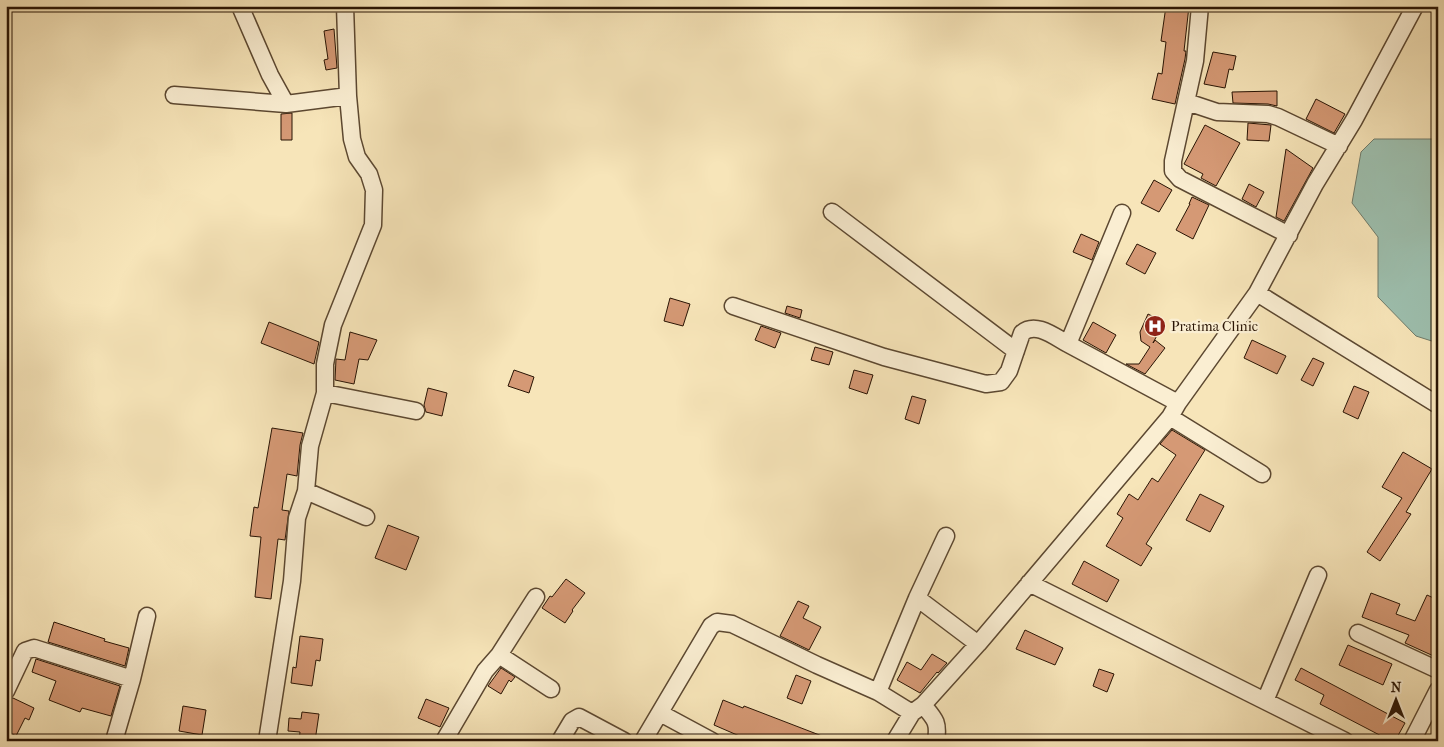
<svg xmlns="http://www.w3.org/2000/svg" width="1444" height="747" viewBox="0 0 1444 747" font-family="'IM FELL French Canon',serif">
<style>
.water{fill:#9dbfae;stroke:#6f7b6a}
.building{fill:#d59975;stroke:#291404}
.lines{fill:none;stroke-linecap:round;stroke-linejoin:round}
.minor-casing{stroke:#5c4831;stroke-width:19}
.minor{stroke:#faeed2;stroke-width:16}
.labels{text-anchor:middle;stroke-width:4.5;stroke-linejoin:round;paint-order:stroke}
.poi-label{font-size:14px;fill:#291404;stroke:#faeed2;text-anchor:start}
</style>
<rect width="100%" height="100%" fill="#f7e5b9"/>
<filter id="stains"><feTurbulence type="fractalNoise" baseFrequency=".004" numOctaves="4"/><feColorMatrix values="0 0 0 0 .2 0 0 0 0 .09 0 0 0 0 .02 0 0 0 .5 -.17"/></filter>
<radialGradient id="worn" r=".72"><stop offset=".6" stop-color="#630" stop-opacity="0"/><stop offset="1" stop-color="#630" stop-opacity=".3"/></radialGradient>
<path class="water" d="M1374,139h64v204l-22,-7 -38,-39v-60l-26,-34 9,-51z"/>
<path class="building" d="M1166,6h23l-5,45h2l-1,8 -10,45 -23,-5 6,-26 4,1 4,-32 -5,-1z
M334,29l3,39 -11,2 -2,-10 4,-1 -4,-28z
M1213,52l23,4 -3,14 -4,-1 -4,19 -21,-4z
M1277,91v15l-9,-2 -35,-1 -1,-11z
M1316,99l29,15 -11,19 -28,-14z
M292,113v27h-11v-26z
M1248,123l23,2 -2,16 -22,-1z
M1205,125l35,18 -24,43 -15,-8 2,-4 -19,-10z
M1286,149l27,19 -29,53 -8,-4z
M1154,180l18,10 -13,22 -18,-9z
M1249,184l15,8 -8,15 -14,-8z
M1192,197l17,8 -16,34 -17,-9 14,-26h-1z
M1081,234l18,8 -7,18 -19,-8z
M1137,244l19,9 -11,21 -19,-10z
M670,298l20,6 -7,22 -19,-5z
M787,306l15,4 -2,8 -15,-5z
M1148,314l16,8 -11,21 2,-3 10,8 -20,26 -19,-10h13l11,-17 -9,-6 -1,-9z
M269,322l50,20 -5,22 -53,-21z
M1093,322l23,13 -10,18 -23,-13z
M761,326l20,7 -6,15 -20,-8z
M350,332l27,8 -9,20 -9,-1 -5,25 -19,-4 1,-21 9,1z
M1252,340l34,16 -9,18 -33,-16z
M815,347l18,5 -4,13 -18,-5z
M1313,358l11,5 -11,23 -12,-6z
M514,370l20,7 -5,16 -21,-7z
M854,370l19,5 -6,19 -18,-6z
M1354,386l15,6 -11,27 -15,-7z
M428,388l19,5 -5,23 -16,-4 -2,-7z
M912,396l14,4 -7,24 -14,-5z
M272,428l31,5 -3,12 -3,31 -10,-2 -5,36 7,1 -4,29 -7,-1 -7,60 -16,-2 6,-60 -11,-1 4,-29 4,1z
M1172,430l33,20 -59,94 6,4 -11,18 -35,-20 17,-28 -6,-4 12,-20 9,6 14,-22 6,4 18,-27 -16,-11z
M1403,452l29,17 -26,43 5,2 -31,47 -13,-9 35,-54 -20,-11z
M1200,494l24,12 -14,26 -24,-12z
M388,525l31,12 -13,33 -31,-12z
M1084,561l35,19 -12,22 -35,-18z
M566,579l19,14 -13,17 1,1 -8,12 -23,-15 8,-12 2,1z
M1371,593l29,11 -4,10 19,7 12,-26 11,5v58l-33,-15 4,-8 -47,-18z
M798,601l11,5 -6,12 18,9 -12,23 -29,-14z
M54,622l51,17 -1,2 25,7 -4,18 -77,-24z
M1025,630l38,18 -8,17 -39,-16z
M300,636l23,3 -3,22 -4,-1 -4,26 -21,-3 2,-16 3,1z
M1348,645l44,19 -9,21 -44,-20z
M932,654l15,9 -9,10 -1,-1 -17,21 -23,-13 10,-18 14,8z
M36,659l84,27 -9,30 -29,-8 -2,4 -31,-12 7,-19 -24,-9z
M501,668l14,9 -4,5 -2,-2 -8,14 -13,-8z
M1301,668l104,55 -10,18h-4l-71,-37 4,-9 -29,-15z
M1099,669l15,5 -7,18 -14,-6z
M796,675l15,6 -9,23 -15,-6z
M13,698l21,10 -5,12 -4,-2 -9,18 -10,-5v-23l4,-8z
M426,699l23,9 -9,19 -22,-9z
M723,700l20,8 1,-2 91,35h-84l-37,-16z
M183,706l23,4 -4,25 -23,-4z
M302,712l17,2 -4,27h-16l1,-9 -12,-1 1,-13 12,1z"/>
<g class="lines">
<g class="minor-casing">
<path id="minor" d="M240,6l30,69 16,29 62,-8 4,43 5,18 12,17 5,16 -1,35 -40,100 -8,39v29l-15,53 -4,45 -9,27 -5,63 -25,160
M345,6l3,90
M1200,6l-5,55 -22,100v10l7,8 109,56
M174,95l112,9
M1187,102l30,10 51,2 10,3 61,29
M832,212l184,139
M1122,213l-54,131 110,59
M1257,293l181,112
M733,306l151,51 102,27 15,-2 8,-11 13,-38c14,-12 33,4 46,11
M325,393l91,18
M1170,417l92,57
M306,491l60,26
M1029,583l316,158
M917,598l61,46
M1358,633l80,37
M499,655l52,34
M6,691l19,-40 9,-3 98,31
M878,692l39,-94 29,-62
M1265,701l53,-126
M923,705c12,14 16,17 13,36
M660,713l52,28
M114,741l18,-62 15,-63
M444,741l41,-70 14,-16 37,-58
M560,741l12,-20 7,-4 45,24
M643,741l68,-115 6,-4 15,2 85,41 61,27 34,21
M895,741l17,-28 11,-8 55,-61 192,-227 8,-14 79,-110 58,-109 39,-64 61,-114
M1412,741l26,-51"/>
</g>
<use href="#minor" class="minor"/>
</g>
<defs>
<g id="hospital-disc" transform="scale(1.125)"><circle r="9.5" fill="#8f2418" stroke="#faeed2"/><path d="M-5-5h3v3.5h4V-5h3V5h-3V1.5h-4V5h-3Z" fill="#fff"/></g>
</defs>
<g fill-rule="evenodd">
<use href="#hospital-disc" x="1155" y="326"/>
</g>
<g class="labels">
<g class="poi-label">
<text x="1171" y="331">Pratima Clinic</text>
</g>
</g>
<rect width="1444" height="747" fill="none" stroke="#f7e5b9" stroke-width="25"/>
<rect x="8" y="8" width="1429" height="732" fill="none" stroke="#291404" stroke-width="2.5"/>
<rect x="12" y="12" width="1419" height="722" fill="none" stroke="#291404"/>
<g transform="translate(1396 700)" stroke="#faeed2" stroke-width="4" paint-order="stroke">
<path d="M0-4L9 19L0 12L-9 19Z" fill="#291404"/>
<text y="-8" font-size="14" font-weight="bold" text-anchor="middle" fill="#291404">N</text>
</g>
<rect width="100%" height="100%" filter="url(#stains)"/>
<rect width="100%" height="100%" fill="url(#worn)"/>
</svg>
